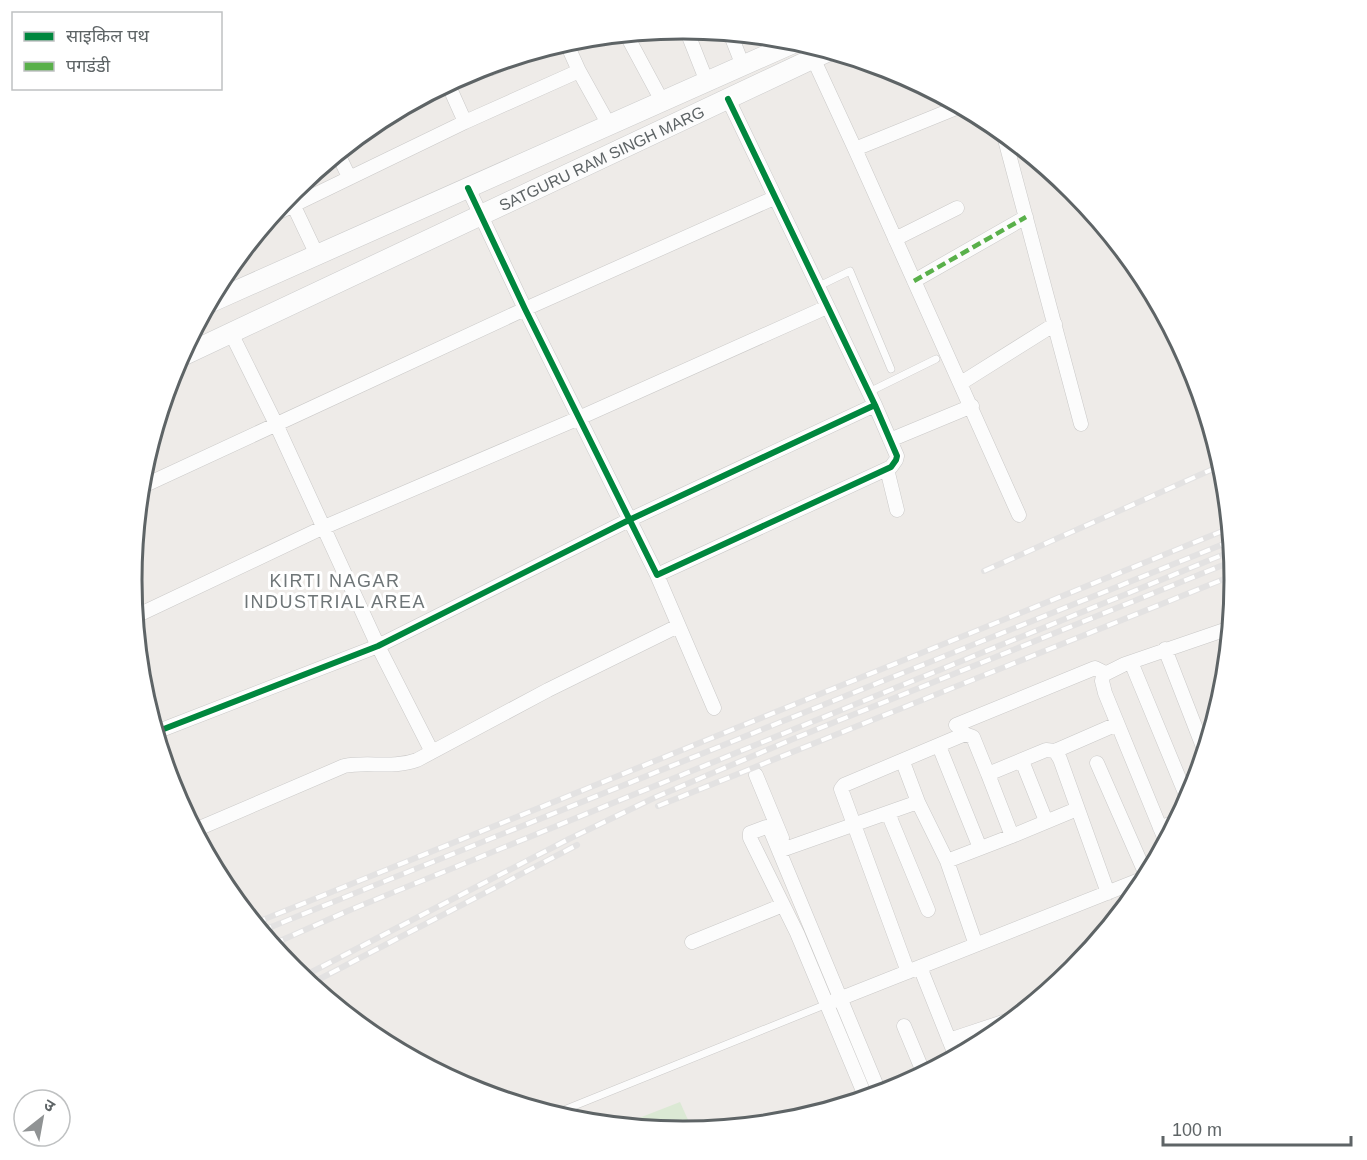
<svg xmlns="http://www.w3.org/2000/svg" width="1367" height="1160" viewBox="0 0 1367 1160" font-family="Arial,'Noto Sans Devanagari',sans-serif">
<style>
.green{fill:#dbe9d4}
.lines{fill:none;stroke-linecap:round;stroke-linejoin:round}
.lane-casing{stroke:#cac9c8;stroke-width:8}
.street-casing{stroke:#cac9c8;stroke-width:15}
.secondary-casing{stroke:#cacaca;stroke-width:21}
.lane{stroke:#fcfcfc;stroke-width:7}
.street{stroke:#fcfcfc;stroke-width:14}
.secondary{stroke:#fcfcfc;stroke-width:20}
.rail-casing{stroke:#e3e2e2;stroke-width:6}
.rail{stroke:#fff;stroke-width:4;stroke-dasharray:11;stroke-linecap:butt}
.quiet{stroke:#59b04a;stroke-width:4.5;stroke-dasharray:9 4.5;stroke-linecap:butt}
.cycleway-casing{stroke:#fff;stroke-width:10}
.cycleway{stroke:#00873e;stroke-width:6}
.labels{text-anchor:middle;stroke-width:6;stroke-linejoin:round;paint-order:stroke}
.street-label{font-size:16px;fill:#5e6466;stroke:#fff}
.neighbourhood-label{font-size:18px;letter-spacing:1.5px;fill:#6f7678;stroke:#fff}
.rim{fill:none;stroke:#5e6466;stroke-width:3}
</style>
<rect width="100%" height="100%" fill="#eeebe8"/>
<path class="green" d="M680,1102l13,29h-10l-62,-6z"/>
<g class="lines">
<g class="lane-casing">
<path id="lane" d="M817,287l33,-16 41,98
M869,392l67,-33
M554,1114l273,-110"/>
</g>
<g class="street-casing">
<path id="street" d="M686,29l21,53
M730,33l13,33
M626,34l36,67
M566,42l13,29 30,54
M804,43l9,15 42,91 164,366
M486,66l6,2 30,-13
M448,84l17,38
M1003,132l78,292
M855,149l106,-43
M338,154l11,23
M468,188l57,121 132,266 234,-108 5,-7 1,-4 -22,-51 -147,-306
M290,198l27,57
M273,215l192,-93 114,-51
M895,239l62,-31
M914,281l112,-64
M231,333l45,91 102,222 54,106
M961,383l94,-59
M890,440l82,-34
M887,469l10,41
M141,487l384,-178 249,-111
M657,575l57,133
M136,616l186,-88 257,-110 248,-111
M1165,649l40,103
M1131,662l57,138
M1221,697v1
M956,725l139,-57 10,5
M156,732l222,-86 251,-126 246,-115
M939,746l41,102
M1055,751l62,-27
M1022,761l24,60
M756,775l26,63
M918,802l29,59
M888,813l40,97
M1160,828l17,-7
M195,830l149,-64c24,-5 48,3 73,-6l131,-70 130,-64
M1012,836l65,-27
M1166,842l-61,-149 -3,-12 1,-6 22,-11 105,-36
M779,851l139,-49 -15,-40
M692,942l91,-37
M976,945l-29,-84 65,-25 -24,-62
M920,967l36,90
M908,972l-67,-183 3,-4 121,-51 8,3 15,37 58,-24 9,1 5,8 48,134
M834,1001l313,-124 -50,-114
M904,1026l20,48
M949,1040l66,-22
M866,1098l-69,-165 -47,-95v-5l16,-6 4,2 110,265"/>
</g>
<g class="secondary-casing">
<g id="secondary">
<path d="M209,303l589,-262"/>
<path id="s1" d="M180,357l649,-306"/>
</g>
</g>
<use href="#lane" class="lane"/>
<use href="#street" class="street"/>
<use href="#secondary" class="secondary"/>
<g class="rail-casing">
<path id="rail" d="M984,571l238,-106
M658,806l576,-231
M255,923l975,-395
M261,931l970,-390
M273,944l77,-34 882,-359
M302,977l267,-138 87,-42 137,-58 440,-178
M310,984l267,-139"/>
</g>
<use href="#rail" class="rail"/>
<path class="quiet" d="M914,281l112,-64"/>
<g class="cycleway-casing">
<path id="cycleway" d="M468,188l57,121 132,266 234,-108 5,-7 1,-4 -22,-51 -147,-306
M156,732l222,-86 251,-126 246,-115"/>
</g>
<use href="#cycleway" class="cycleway"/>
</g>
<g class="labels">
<g class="street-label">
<text dy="6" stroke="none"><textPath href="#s1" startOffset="466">SATGURU RAM SINGH MARG</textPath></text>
</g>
<g class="neighbourhood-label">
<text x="335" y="587">KIRTI NAGAR<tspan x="335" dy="21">INDUSTRIAL AREA</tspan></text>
</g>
</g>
<path d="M0 0H1367V1160H0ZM142 580a541 541 0 1 1 1082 0a541 541 0 1 1-1082 0Z" fill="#fff" fill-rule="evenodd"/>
<path class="rim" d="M142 580a541 541 0 1 1 1082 0a541 541 0 1 1-1082 0Z"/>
<rect x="12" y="12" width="210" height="78" fill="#ffffff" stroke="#bfc1c2" stroke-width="1.5"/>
<rect x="24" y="32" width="30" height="9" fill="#00873e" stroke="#bfc1c2" stroke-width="1.5"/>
<text x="66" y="42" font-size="18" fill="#5e6466">साइकिल पथ</text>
<rect x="24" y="62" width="30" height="9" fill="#59b04a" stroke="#bfc1c2" stroke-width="1.5"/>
<text x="66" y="72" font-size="18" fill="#5e6466">पगडंडी</text>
<g transform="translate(42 1118) rotate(31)"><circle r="28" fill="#ffffff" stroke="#bfc1c2" stroke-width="1.5"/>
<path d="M0-4.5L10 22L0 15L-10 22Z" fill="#909394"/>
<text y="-9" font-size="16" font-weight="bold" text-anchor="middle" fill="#5e6466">उ</text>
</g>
<path d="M1163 1136v9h188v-9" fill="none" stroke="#5e6466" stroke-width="3"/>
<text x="1172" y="1136" font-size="18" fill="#5e6466" stroke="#ffffff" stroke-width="4.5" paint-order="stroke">100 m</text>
</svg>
